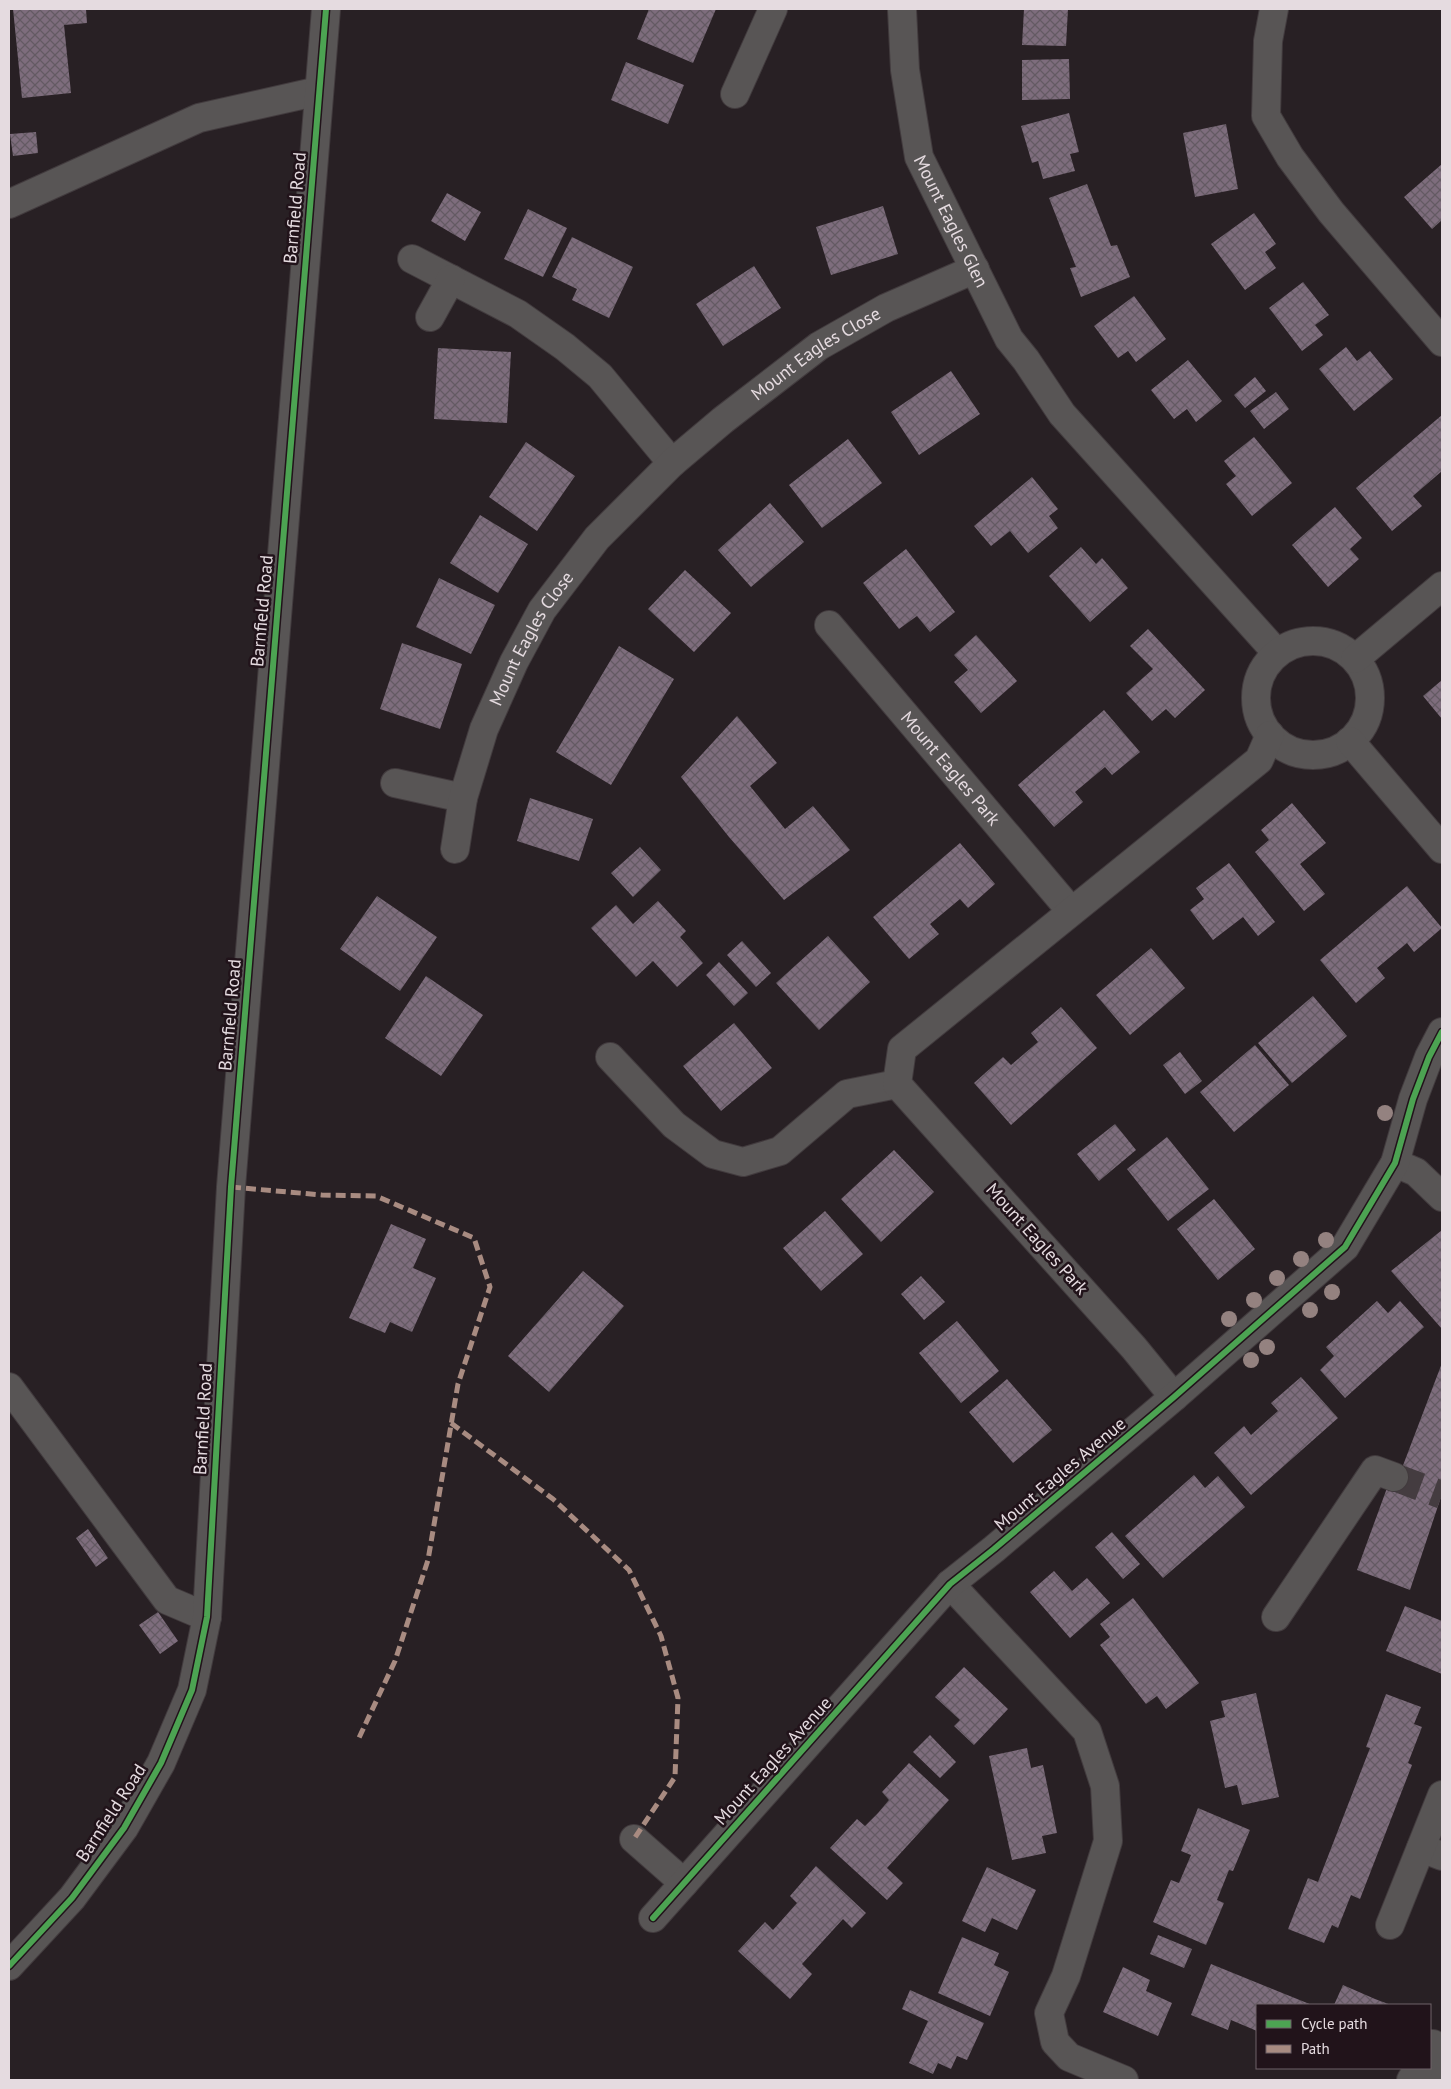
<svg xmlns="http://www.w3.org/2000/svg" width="1451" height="2089" viewBox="0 0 1451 2089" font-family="'PT Sans',sans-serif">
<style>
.building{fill:url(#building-cross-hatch)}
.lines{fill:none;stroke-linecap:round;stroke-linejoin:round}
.minor-tunnel{stroke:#443c40;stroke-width:28;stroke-dasharray:28 14;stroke-linecap:butt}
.minor-casing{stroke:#423b3e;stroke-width:30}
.minor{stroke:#585555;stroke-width:28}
.quiet{stroke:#a88b81;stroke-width:5;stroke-dasharray:10 5;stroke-linecap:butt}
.cycleway-casing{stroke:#21131a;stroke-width:9}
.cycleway{stroke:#4ca352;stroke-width:6}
.tree{fill:#948280}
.labels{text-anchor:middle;stroke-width:5;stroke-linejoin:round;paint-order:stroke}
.street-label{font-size:18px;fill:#e5dbe0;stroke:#21131a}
</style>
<defs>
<pattern id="building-cross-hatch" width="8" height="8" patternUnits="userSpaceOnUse" patternTransform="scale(1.25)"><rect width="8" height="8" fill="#7e6d7d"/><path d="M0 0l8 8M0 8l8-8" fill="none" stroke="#645a63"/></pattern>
</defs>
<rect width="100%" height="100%" fill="#282024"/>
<path class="building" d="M13,9h73l1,14 -23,2 7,68 -49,5z
M649,9h67l-23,54 -56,-24z
M1024,9h44l-2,37 -44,-1z
M1069,59l1,40 -48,1v-40z
M626,62l58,23 -16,39 -57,-24z
M1069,113l10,39 -9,2 5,17 -32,8 -5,-18 -6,2 -11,-37z
M1226,124l12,65 -43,8 -12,-64z
M36,132l2,21 -25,3 -3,-22z
M1442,164v56l-10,9 -28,-32z
M1087,184l24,62 6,-1 13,32 -49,20 -11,-29 6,-1 -27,-69z
M447,193l34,19 -16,29 -34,-20z
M883,206l15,48 -67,21 -15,-48z
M528,209l39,19 -24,49 -39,-18z
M1254,213l22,31 -11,8 11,16 -31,22 -34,-46z
M572,237l61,30 -24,51 -37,-18 5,-11 -25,-12z
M754,266l27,42 -58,38 -27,-42z
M1303,282l26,33 -14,10 8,10 -21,16 -33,-43z
M1134,296l32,43 -30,23 -8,-11 -10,7 -24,-32z
M1346,347l11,14 13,-10 23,28 -39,32 -35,-42z
M438,348l73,4 -4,71 -73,-4z
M1188,360l34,41 -26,21 -9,-13 -13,10 -23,-29z
M951,371l29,43 -61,41 -28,-43z
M1255,377l11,14 -21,17 -11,-13z
M1276,392l13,17 -25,20 -14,-18z
M1442,415v56l-29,25 9,10 -30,25 -36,-43z
M1254,437l38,46 -40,33 -26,-32 10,-8 -12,-15z
M848,439l34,44 -60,45 -33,-43z
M526,442l49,34 -38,55 -48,-34z
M1032,477l26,32 -9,7 9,12 -30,25 -18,-22 -19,15 -17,-20z
M770,503l34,39 -53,45 -33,-37z
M1335,507l27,31 -12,11 9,10 -31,28 -36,-42z
M480,515l48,29 -30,49 -48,-30z
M1081,547l15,17 6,-6 26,30 -38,34 -41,-46z
M906,549l49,63 -25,20 -13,-16 -18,13 -36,-46z
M685,570l46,43 -37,39 -46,-43z
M439,578l56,27 -24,49 -55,-27z
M1148,629l57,61 -30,28 -9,-9 -14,12 -26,-28 27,-24 -23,-23z
M976,635l41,46 -36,32 -27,-31 14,-12 -14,-15z
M402,643l60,21 -22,65 -60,-20z
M619,646l55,33 -63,106 -55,-33z
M1442,680v39l-19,-23z
M1104,710l36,42 -28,23 -7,-8 -30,25 8,10 -29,25 -36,-42z
M737,716l40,47 -27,23 35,43 28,-23 37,44 -66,50 -55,-63 -48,-60z
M530,798l63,21 -14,42 -62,-20z
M1292,803l34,40 -26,21 25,30 -21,17 -49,-59 14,-12 -8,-10z
M960,843l35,41 -27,24 -8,-9 -30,25 9,10 -30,25 -36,-42z
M640,847l21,23 -28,27 -22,-24z
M1229,863l46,59 -17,14 -15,-19 -30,23 -23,-30 14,-11 -8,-11z
M1407,886l35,42 -28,24 -7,-9 -30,25 8,10 -29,25 -36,-43z
M377,896l60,41 -37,54 -60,-42z
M658,901l28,30 -6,6 23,26 -26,24 -24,-26 -17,16 -45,-49 25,-23 17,19z
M828,936l42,46 -51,48 -43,-47z
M742,941l29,32 -15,14 -29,-32z
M1151,948l34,40 -55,47 -34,-40z
M719,962l29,31 -14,13 -28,-31z
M426,976l57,39 -42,61 -56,-38z
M1313,996l34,40 -55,47 -34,-40z
M1061,1007l36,41 -86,77 -37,-42 29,-26 8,8 27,-23 -7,-9z
M734,1023l38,45 -51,43 -38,-45z
M1255,1045l34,40 -55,47 -34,-40z
M1180,1052l22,29 -17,13 -22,-29z
M1115,1124l21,26 -37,31 -22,-27z
M1167,1137l42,52 -41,32 -41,-52z
M894,1150l40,42 -53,50 -40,-43z
M1214,1199l41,50 -37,31 -41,-51z
M825,1211l38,43 -42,37 -38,-43z
M391,1224l35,15 -13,29 23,10 -24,54 -22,-10 -5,11 -36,-15z
M1442,1230v99l-51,-58z
M583,1271l41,35 -75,86 -41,-36z
M921,1276l24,26 -21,18 -23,-26z
M1377,1301l11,12 12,-12 24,26 -79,71 -25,-28 14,-14 -8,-9z
M957,1321l42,50 -38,32 -42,-50z
M1442,1363v131l-32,96 -53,-20 30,-82 7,1z
M1301,1377l37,41 -87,77 -37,-42 30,-27 7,9 27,-24 -7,-8z
M1007,1379l45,51 -39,33 -44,-51z
M1194,1475l11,13 13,-12 27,31 -82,71 -38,-42z
M88,1529l20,29 -12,9 -20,-29z
M1112,1532l28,32 -17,15 -28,-32z
M1054,1571l18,20 15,-13 23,25 -40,35 -40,-46z
M1133,1598l66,85 -33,26 -9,-13 -11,8 -46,-59 10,-8 -10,-13z
M1405,1606l37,15v53l-56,-23z
M158,1612l20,29 -18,13 -21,-29z
M964,1667l44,42 -34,36 -20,-19 6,-6 -25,-23z
M1256,1693l23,104 -37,8 -5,-20 -12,3 -15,-67 15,-4 -4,-16z
M1386,1694l35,13 -7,17 8,3 -14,36 4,2 -52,134 -9,-4 -13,33 -6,-3 -8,18 -36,-14 20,-51 10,4 52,-134 -4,-1z
M930,1735l26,27 -16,16 -27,-26z
M1027,1748l4,20 12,-3 14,68 -15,3 4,17 -34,7 -23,-104z
M909,1763l40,37 -62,68 16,15 -16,17 -57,-52 27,-29 8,7 13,-13 11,-13 -7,-8z
M1198,1808l52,22 -17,41 -4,-1 -12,30 7,3 -18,42 -53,-23 18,-42 8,3 12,-28 -10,-4z
M816,1866l50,47 -14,15 -9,-9 -41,45 10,10 -22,25 -52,-48 27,-29 8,8 24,-27 -7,-7z
M987,1867l49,23 -19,40 -25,-12 -7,14 -23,-11z
M1158,1935l34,14 -8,19 -34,-14z
M962,1937l37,16 -5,12 15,7 -19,44 -52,-23z
M1211,1964l54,22 47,19h-55v26l-26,-11 -3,10 -37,-15z
M1123,1967l27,13 -4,11 26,12 -14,33 -55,-24z
M1343,1985l32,14 16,6h-57z
M910,1990l74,33 -17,37 -10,-4 -6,13 -13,-6 -5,11 -24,-11 19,-42 -26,-12z"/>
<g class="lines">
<path class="minor-tunnel" d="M1394,1477l48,18"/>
<g class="minor-casing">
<g id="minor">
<path id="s1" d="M902,9l3,61 14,87 90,182 17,21 36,54 215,239"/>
<path d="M1274,9l-6,32 -2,75 24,41 41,55 111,130"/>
<path d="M735,94l38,-85"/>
<path d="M9,204l190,-86 120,-27"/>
<path d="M412,259l106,55 47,33 35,29 72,87"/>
<path d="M430,317l21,-38"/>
<path id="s2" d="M829,625l242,286"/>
<circle cx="1313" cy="698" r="57"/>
<path d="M1355,659l87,-73"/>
<path d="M1350,741l92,108"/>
<path d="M395,783l68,15"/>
<path id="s3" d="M455,849l8,-51 21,-69 30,-67 28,-52 55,-72 75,-75 51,-43 96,-74 67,-38 89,-39"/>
<path d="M610,1057l64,68 39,29 30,8 37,-11 67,-57 50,-10"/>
<path d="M1395,1163l21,9 26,25"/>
<path d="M9,1387l158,213 40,17"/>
<path d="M1174,1397l-40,-49 -237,-264 5,-35 357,-289 11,-25"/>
<path d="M950,1584l137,147 18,55 3,55 -42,135 -17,37 6,29 14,15 55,23"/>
<path d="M1276,1617l99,-147 19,7"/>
<path d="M634,1839l50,44"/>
<path d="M1421,1848l21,8"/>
<path d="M653,1918l297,-334 44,-35 180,-152 171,-150 50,-84 18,-64 16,-42 13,-25"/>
<path d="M1390,1925l52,-130"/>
<path d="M9,1966l63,-68 52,-70 37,-65 31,-73 15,-73 24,-430 95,-1178"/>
<path d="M1433,2044l3,36"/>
<path d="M1411,2080l8,-12"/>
</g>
</g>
<use href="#minor" class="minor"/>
<path class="quiet" d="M231,1187l91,8 54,1 98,42 16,49 -32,97 -30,176 -33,101 -37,79
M451,1423l102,76 76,71 32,66 17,62 -3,79 -41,62"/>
<g class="cycleway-casing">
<path id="cycleway" d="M653,1918l297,-334 44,-35 180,-152 171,-150 50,-84 18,-64 16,-42 13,-25
M9,1966l63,-68 52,-70 37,-65 31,-73 15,-73 24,-430 95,-1178"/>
</g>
<use href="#cycleway" class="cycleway"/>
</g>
<g class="tree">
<circle cx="1385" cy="1113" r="8"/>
<circle cx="1326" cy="1240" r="8"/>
<circle cx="1301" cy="1259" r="8"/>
<circle cx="1277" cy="1278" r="8"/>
<circle cx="1332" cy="1292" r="8"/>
<circle cx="1254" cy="1300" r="8"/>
<circle cx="1310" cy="1310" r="8"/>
<circle cx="1229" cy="1319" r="8"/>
<circle cx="1267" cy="1347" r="8"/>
<circle cx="1251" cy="1360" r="8"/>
</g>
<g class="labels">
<g class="street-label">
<text transform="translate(295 208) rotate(-85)" y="6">Barnfield Road</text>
<text dy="6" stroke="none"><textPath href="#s1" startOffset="221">Mount Eagles Glen</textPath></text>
<text dy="6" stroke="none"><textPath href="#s3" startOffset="634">Mount Eagles Close</textPath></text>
<text transform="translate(262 611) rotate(-85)" y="6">Barnfield Road</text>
<text dy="6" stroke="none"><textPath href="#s3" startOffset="226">Mount Eagles Close</textPath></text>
<text dy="6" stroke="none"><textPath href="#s2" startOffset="188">Mount Eagles Park</textPath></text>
<text transform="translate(230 1015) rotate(-85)" y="6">Barnfield Road</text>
<text transform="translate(1037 1239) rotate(48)" y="6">Mount Eagles Park</text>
<text transform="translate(203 1419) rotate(-87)" y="6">Barnfield Road</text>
<text transform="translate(1060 1474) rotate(-40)" y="6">Mount Eagles Avenue</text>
<text transform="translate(773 1761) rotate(-48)" y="6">Mount Eagles Avenue</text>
<text transform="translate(111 1813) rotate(-57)" y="6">Barnfield Road</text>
</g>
</g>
<rect width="1451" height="2089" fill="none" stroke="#e5dbe0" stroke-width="20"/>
<rect x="1256" y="2004" width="175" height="65" fill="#21131a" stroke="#6f6369"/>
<rect x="1266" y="2020" width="25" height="8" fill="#4ca352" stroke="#6f6369"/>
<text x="1301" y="2029" font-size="15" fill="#e5dbe0">Cycle path</text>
<rect x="1266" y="2045" width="25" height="8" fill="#a88b81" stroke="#6f6369"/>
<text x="1301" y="2054" font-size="15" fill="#e5dbe0">Path</text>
</svg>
